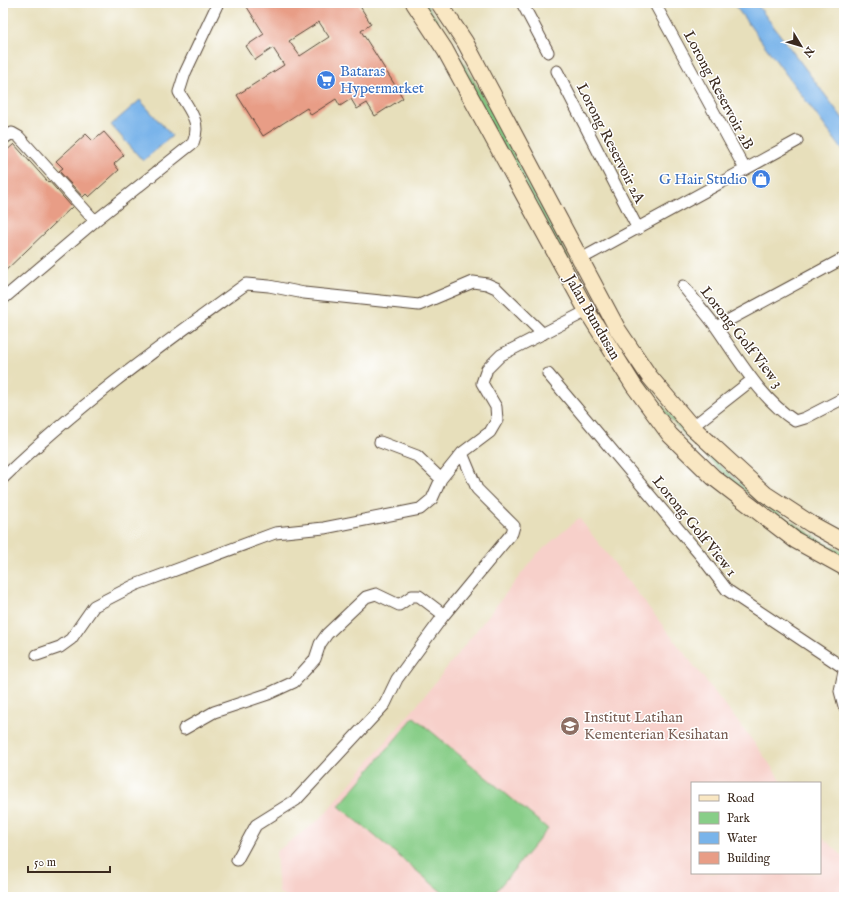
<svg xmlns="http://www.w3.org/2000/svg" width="847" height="900" viewBox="0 0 847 900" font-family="'IM FELL English',serif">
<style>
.built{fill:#f7d0ca}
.green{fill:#88ce88;stroke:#627c53}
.water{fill:#79b4ea;stroke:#5a6f84}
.building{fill:#e89d86;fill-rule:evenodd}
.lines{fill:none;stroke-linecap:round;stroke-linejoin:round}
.minor-casing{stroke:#554536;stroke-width:13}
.secondary-casing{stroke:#554536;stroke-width:18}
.minor{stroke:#fff;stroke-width:11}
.secondary{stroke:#f9e7c3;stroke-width:16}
.labels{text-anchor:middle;stroke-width:3;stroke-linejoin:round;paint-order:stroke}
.shop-label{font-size:15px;fill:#366cbe;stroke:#fff;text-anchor:start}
.street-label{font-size:15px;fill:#3b2a1e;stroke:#fff}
.education-label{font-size:15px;fill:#785e54;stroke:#fff;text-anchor:start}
</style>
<rect width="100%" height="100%" fill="#fff"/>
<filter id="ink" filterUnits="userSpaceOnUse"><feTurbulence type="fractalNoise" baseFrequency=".025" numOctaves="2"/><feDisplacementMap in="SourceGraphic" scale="8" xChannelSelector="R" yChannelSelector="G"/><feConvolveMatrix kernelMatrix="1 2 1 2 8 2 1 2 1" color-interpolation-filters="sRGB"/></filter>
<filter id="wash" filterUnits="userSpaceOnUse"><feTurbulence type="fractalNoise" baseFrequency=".012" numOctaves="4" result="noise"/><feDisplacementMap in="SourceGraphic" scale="16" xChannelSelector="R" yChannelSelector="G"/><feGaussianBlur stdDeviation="0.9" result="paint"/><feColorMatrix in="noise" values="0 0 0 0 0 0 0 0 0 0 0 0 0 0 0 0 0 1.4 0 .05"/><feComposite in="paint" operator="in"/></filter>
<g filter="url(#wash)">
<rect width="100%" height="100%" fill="#e7dfbb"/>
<path class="built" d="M579,518l180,231 24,34h-91v90h128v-38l24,22v40h-559l-6,-4 -3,-41 44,-33 98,-115 119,-150z"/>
<path class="green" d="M422,3h4c50,75 90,155 132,234 20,39 41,80 65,117 57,83 132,152 221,199v4c-95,-52 -161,-114 -224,-202z
M414,717l134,112 -57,68h-43l-109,-91z"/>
<path class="water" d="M733,3h23l88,117v32z
M140,100l32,36 -29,25 -32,-36z"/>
<g id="blocks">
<path class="building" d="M253,3h105l13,21 -10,7 42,67 -28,18 -8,-13 -10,6 -6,-10 -11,7 -4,-7 -25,16 -4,-7 -44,28 -26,-41 47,-30 -11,-17 -18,12 -9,-14 18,-12 -17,-27zM319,22l10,15 -29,19 -11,-15z
M104,132l20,23 -10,9 5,6 -30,27 -3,-3 -3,3 -24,-26 4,-3 -7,-7 30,-27 7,7z
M14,144l34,38 1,-1 23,26 -69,66v-119z"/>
</g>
</g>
<g filter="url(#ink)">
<use href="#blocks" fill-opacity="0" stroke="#554536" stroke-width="1"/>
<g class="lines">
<g class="minor-casing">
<path id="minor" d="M522,3l26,49
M655,4l90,165
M557,71l81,158
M3,139l9,-6 7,4 76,84
M579,260l218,-119
M683,286c11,14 23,27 33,41 24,34 44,71 79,94l10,-3 39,-20
M3,299l92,-78 98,-78c9,-21 -4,-33 -14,-51l6,-19 33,-70
M716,327l128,-69
M548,374l153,182 26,34 117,78
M692,427l60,-47
M380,442l37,14 24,23
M3,478c75,-73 159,-133 243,-194l23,2 35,7 115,12 54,-23 14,2 9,4 47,46
M37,655l23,-8 11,-8 23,-33 41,-21 140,-52 49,-5 96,-19 12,-10 9,-20 21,-26 28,-21 7,-12 -1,-13 -14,-24 5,-14 14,-14 86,-44
M844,671l-4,20 4,15
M184,729l30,-17 54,-18 26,-12 21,-23 5,-15 7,-10 39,-37 10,-3 23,11 13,-9h7l25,19
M237,860l19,-35 40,-25 89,-96 12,-25 47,-64 68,-82 2,-7 -37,-37 -15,-36"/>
</g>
<g class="secondary-casing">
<path id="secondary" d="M414,3l31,47 142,261 47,75 36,49 43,42 82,63 49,27
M439,3l26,39 153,288 31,46 43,51 73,67 46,30 33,18"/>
</g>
<use href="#minor" class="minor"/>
<use href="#secondary" class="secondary"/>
</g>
</g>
<defs>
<g id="supermarket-disc" transform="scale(1)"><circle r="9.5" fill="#3f7fe0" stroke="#fff"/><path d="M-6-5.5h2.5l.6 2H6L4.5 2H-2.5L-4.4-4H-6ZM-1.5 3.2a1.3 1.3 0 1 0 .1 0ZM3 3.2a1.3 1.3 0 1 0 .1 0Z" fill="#fff"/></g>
<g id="shop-disc" transform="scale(1)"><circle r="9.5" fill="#3f7fe0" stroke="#fff"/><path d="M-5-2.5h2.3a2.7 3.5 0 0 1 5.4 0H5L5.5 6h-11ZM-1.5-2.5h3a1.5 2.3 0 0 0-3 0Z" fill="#fff"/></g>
<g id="school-disc" transform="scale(1)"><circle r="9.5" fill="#8d6e63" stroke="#fff"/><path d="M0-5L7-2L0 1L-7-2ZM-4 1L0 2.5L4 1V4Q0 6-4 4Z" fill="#fff"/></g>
</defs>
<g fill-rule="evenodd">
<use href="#supermarket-disc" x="326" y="80"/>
<use href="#shop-disc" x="761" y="179"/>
<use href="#school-disc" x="570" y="726"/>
</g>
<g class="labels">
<g class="shop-label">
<text x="340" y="76">Bataras<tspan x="340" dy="17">Hypermarket</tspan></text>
<text x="747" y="184" text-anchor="end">G Hair Studio</text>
</g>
<g class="street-label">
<text transform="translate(719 90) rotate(62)" y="5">Lorong Reservoir 2B</text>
<text transform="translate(611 143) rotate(63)" y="5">Lorong Reservoir 2A</text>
<text transform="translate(593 317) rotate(60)" y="5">Jalan Bundusan</text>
<text transform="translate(742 337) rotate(52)" y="5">Lorong Golf View 3</text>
<text transform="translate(695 526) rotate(51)" y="5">Lorong Golf View 1</text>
</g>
<g class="education-label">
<text x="584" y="722">Institut Latihan<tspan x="584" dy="17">Kementerian Kesihatan</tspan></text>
</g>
</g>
<rect width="847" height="900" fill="none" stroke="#fff" stroke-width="16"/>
<rect x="691" y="782" width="130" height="92" fill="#ffffff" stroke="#b1aaa5"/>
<rect x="699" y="795" width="20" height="6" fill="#f9e7c3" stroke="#b1aaa5"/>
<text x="727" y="802" font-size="12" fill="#3b2a1e">Road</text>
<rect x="699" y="812" width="20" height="12" fill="#88ce88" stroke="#b1aaa5"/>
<text x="727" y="822" font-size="12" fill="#3b2a1e">Park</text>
<rect x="699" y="832" width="20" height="12" fill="#79b4ea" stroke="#b1aaa5"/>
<text x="727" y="842" font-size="12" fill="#3b2a1e">Water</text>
<rect x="699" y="852" width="20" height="12" fill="#e89d86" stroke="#b1aaa5"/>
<text x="727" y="862" font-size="12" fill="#3b2a1e">Building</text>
<g transform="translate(801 46) rotate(128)" stroke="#ffffff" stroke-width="3" paint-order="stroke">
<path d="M0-3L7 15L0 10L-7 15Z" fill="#3b2a1e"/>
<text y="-6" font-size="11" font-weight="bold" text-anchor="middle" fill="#3b2a1e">N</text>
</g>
<path d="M28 866v6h82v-6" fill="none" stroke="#3b2a1e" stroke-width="2"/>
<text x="34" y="866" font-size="12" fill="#3b2a1e" stroke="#ffffff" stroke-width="3" paint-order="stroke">50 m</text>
</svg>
